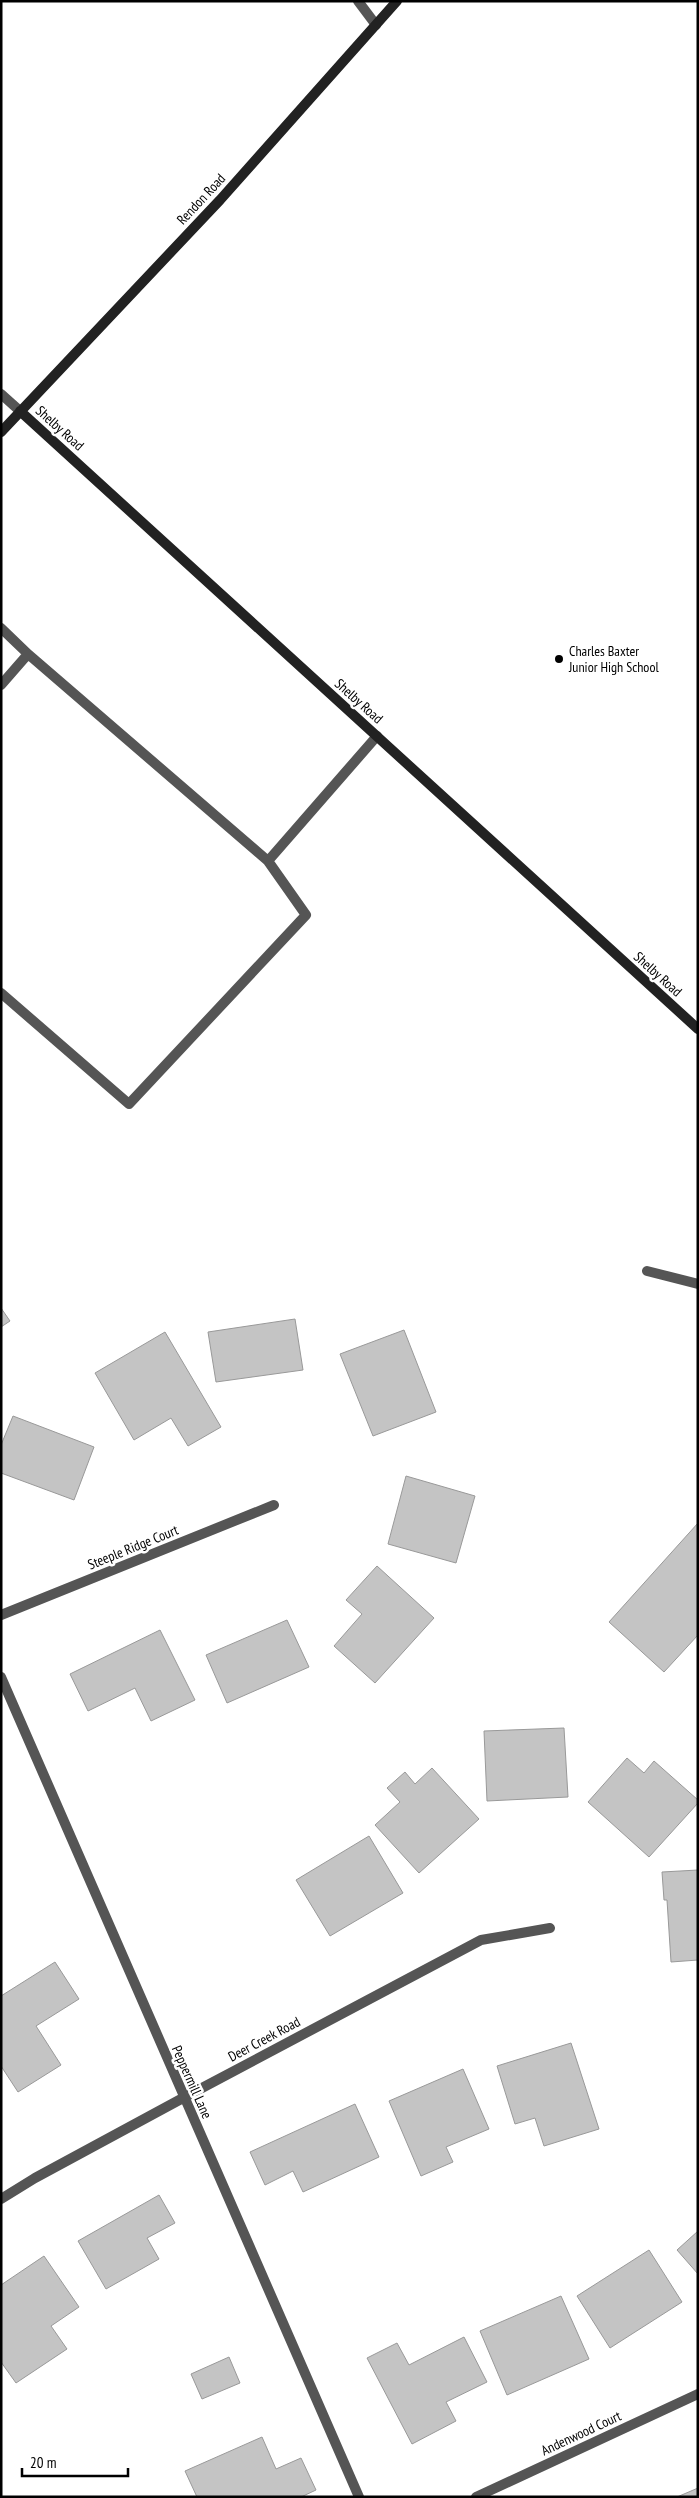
<svg xmlns="http://www.w3.org/2000/svg" width="699" height="2498" viewBox="0 0 699 2498" font-family="'PT Sans Narrow',sans-serif">
<style>
.building{fill:#c4c4c4;stroke:#999}
.lines{fill:none;stroke-linecap:round;stroke-linejoin:round}
.service{stroke:#555;stroke-width:10}
.minor{stroke:#555;stroke-width:10}
.tertiary{stroke:#555;stroke-width:10}
.secondary{stroke:#222;stroke-width:10}
.poi-dot{fill:#000;stroke:#fff;stroke-width:2}
.labels{text-anchor:middle;stroke-width:5;stroke-linejoin:round;paint-order:stroke}
.street-label{font-size:14px;fill:#000;stroke:#fff}
.poi-label{font-size:14px;fill:#000;stroke:#fff;text-anchor:start}
</style>
<rect width="100%" height="100%" fill="#fff"/>
<path class="building" d="M1,1308l9,13 -9,6z
M295,1319l8,51 -87,12 -8,-50z
M404,1330l32,82 -63,24 -33,-82z
M165,1332l56,95 -33,19 -17,-28 -37,22 -39,-67z
M13,1416l81,31 -20,53 -73,-27v-28z
M406,1476l69,20 -19,67 -68,-19z
M698,1523v112l-34,37 -55,-50z
M377,1566l57,52 -59,65 -41,-37 28,-32 -16,-14z
M287,1620l22,47 -82,36 -21,-48z
M160,1630l35,70 -44,21 -16,-33 -47,23 -18,-37z
M564,1728l4,69 -81,4 -3,-70z
M627,1758l17,15 10,-12 44,39v3l-49,54 -61,-55z
M432,1768l47,51 -60,54 -44,-48 25,-23 -13,-14 18,-16 10,12z
M369,1836l34,57 -73,43 -34,-56z
M698,1870v90l-27,2 -4,-62h-3l-2,-28z
M55,1962l24,37 -43,27 25,39 -43,27 -17,-26v-70z
M571,2043l28,86 -55,17 -9,-28 -20,6 -18,-58z
M463,2069l26,60 -43,18 7,15 -32,14 -32,-75z
M355,2104l24,53 -76,35 -10,-21 -28,14 -15,-33z
M159,2195l16,28 -28,15 12,21 -53,30 -28,-48z
M698,2231v43l-21,-24z
M649,2250l33,52 -72,46 -33,-52z
M44,2256l35,51 -28,19 16,23 -51,34 -15,-21v-77z
M561,2296l28,63 -82,36 -27,-64z
M464,2337l23,45 -41,20 10,19 -44,23 -45,-86 30,-15 12,22z
M229,2357l11,26 -38,16 -11,-25z
M262,2437l14,32 25,-11 15,32 -15,7h-104l-12,-26z
M698,2488v9h-21z"/>
<g class="lines">
<path class="service" d="M358,1l18,24
M1,628l27,26 -27,31
M28,654l240,207
M1,993l128,111 177,-189 -38,-54 109,-125
M647,1271l51,13"/>
<path class="minor" d="M1,1615l273,-110
M1,1677l358,820
M1,2199l34,-21 148,-80 298,-158 69,-12
M476,2497l222,-103"/>
<path class="tertiary" d="M1,394l19,17"/>
<path class="secondary" d="M20,411l678,618
M1,432l219,-232 177,-199"/>
</g>
<circle class="poi-dot" cx="559" cy="659" r="5"/>
<g class="labels">
<g class="street-label">
<text transform="translate(201 199) rotate(-47)" y="5">Rendon Road</text>
<text transform="translate(60 428) rotate(42)" y="5">Shelby Road</text>
<text transform="translate(359 701) rotate(42)" y="5">Shelby Road</text>
<text transform="translate(658 974) rotate(42)" y="5">Shelby Road</text>
<text transform="translate(133 1547) rotate(-22)" y="5">Steeple Ridge Court</text>
<text transform="translate(264 2039) rotate(-28)" y="5">Deer Creek Road</text>
<text transform="translate(192 2082) rotate(66)" y="5">Peppermill Lane</text>
<text transform="translate(581 2433) rotate(-25)" y="5">Andenwood Court</text>
</g>
<g class="poi-label">
<text x="569" y="656">Charles Baxter<tspan x="569" dy="16">Junior High School</tspan></text>
</g>
</g>
<rect width="699" height="2498" fill="none" stroke="#000000" stroke-width="5"/>
<path d="M22 2468v8h106v-8" fill="none" stroke="#000000" stroke-width="2.5"/>
<text x="30" y="2468" font-size="15" fill="#000000" stroke="#ffffff" stroke-width="4" paint-order="stroke">20 m</text>
</svg>
